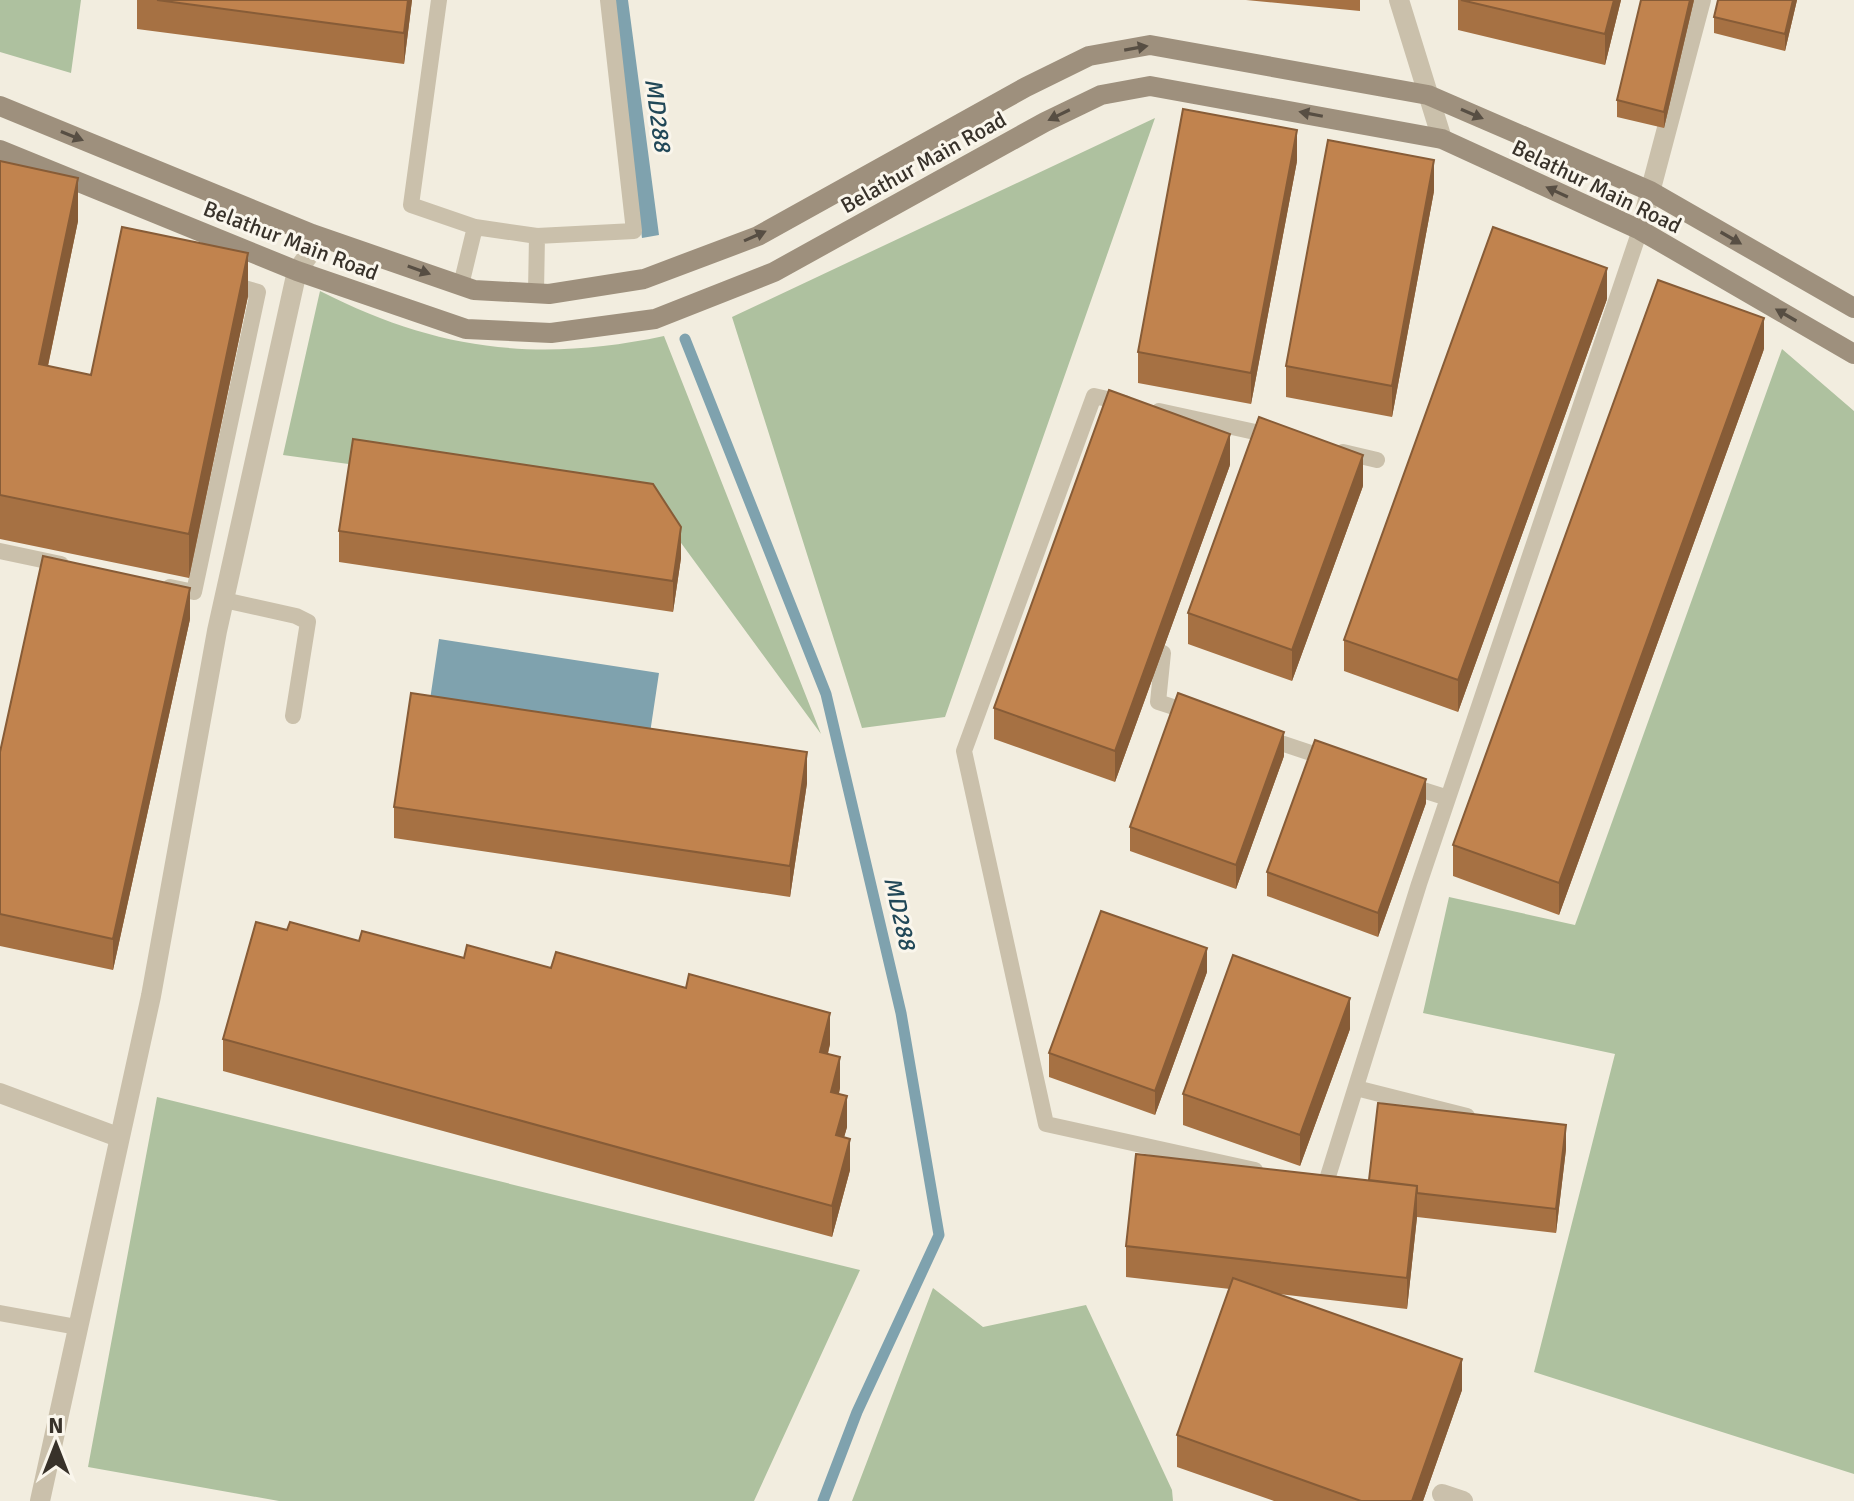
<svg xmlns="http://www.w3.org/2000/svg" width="1854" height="1501" viewBox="0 0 1854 1501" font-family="Signika,sans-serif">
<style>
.green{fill:#aec19f}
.water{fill:#7fa2ae}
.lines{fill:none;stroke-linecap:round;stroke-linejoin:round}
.stream{stroke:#7fa2ae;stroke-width:11}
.lane{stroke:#cac0ab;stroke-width:16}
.street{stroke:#cac0ab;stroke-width:20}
.secondary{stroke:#9e907d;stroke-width:20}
.wall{fill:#a67143}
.shaded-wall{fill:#875c37}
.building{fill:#c1834e;stroke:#875c37;stroke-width:2}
.oneway{fill:#574e43}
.labels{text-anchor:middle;stroke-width:6;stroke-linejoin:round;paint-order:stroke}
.street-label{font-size:22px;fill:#38322a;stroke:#faf6ec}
.water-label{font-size:24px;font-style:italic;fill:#214858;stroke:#faf6ec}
</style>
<rect width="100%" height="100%" fill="#f2eddf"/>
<path class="green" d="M0,0h81l-10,73 -71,-21z
M1155,118l-210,599 -83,11 -130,-411z
M320,291c115,59 217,72 344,45l157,398 -167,-228 -371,-51z
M1782,349l72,62v1063l-320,-102 81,-318 -192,-41 26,-116 126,28z
M157,1097l703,173 -106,231h-475l-191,-34z
M933,1288l50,39 103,-22 86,185 1,11h-321z"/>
<path class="water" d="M611,0h17l31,235 -17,3z
M439,639l220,34 -12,80 -220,-33z"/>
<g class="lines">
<path class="stream" d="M685,339l141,355 75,319 38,222 -82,177 -34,89"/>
<path class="lane" d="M439,0l-28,205 64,22 62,9 -1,56
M537,236l97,-5 -26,-231
M461,285l14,-58
M1125,403l-31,-7 -130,355 82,373 209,46
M1159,411l114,25
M1343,452l34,8
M0,551l61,13
M170,587l24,5 64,-300 -28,-8
M224,600l72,16 12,6 -15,94
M1163,653l-5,49 34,11
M1263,737l66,22
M1407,785l41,13
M1356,1088l111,28
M1317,1184l8,2 94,-302 221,-654
M0,1313l77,14"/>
<path class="street" d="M1399,0l43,139
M1640,230l61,-230
M0,1093l118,44
M1442,1494l21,7
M40,1501l111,-505 66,-365 80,-360 24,-33"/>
<path class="secondary" d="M0,106l312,128 162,56 75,4 95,-15 114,-43 268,-149 63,-31 61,-11 278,50 222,96 204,117
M0,150l297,121 169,58 85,4 104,-14 119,-47 271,-150 56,-27 49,-9 292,53 198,91 214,124"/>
</g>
<path class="wall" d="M137,0h275l-8,64 -267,-35z
M1246,0h114v11z
M1458,0h163l-16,65 -147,-35z
M1694,0l-30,128 -47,-11v-17z
M1718,0h79l-12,51 -71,-18v-16z
M0,161l78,60 -30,145 43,9 157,-79 -59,282 -189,-39z
M1297,161l-46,243 -113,-21v-31z
M1434,191l-42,226 -106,-20v-31z
M1607,299l-149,413 -114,-41v-31z
M1764,349l-205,566 -106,-39v-31z
M1230,465l-115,317 -121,-43v-31z
M1363,486l-71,195 -104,-37v-31z
M339,531l342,27 -8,54 -334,-50z
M190,619l-77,351 -113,-24v-194z
M1284,756l-48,133 -106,-38v-24z
M807,783l-17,114 -396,-59v-31z
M1426,803l-48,134 -111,-41v-24z
M287,930l177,28 366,86 -2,10 12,34 -1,6 8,33 -3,10 6,33 -18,67 -609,-166v-32z
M1207,972l-52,143 -106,-38v-24z
M1350,1029l-50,137 -117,-41v-31z
M1566,1149l-10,84 -139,-16 -10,92 -128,-15 183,96 -39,111h-149l-97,-34v-32l53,-146 -104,-12v-31l243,-66z"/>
<path class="shaded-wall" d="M408,0h4l-8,64v-31z
M1614,0h7l-16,65v-31z
M1690,0h4l-30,128v-16z
M1793,0h4l-12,51v-17z
M1297,130v31l-46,243v-31z
M1434,160v31l-42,226v-31z
M78,178v43l-39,187v-44z
M248,253v43l-59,282v-44z
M1607,268v31l-149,413v-32z
M1764,318v31l-205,566v-32z
M1230,434v31l-115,317v-31z
M1363,455v31l-71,195v-31z
M681,527v31l-8,54v-31z
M190,588v31l-77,351v-31z
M1284,732v24l-48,133v-24z
M807,752v31l-17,114v-31z
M1426,779v24l-48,134v-24z
M1207,948v24l-52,143v-24z
M1350,998v31l-50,137v-31z
M830,1013v31l-10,39v-31z
M840,1057v31l-9,35v-31z
M847,1096v31l-11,39v-31z
M1566,1125v24l-10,84v-24z
M850,1139v31l-18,67v-31z
M1417,1186v31l-10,92v-31z
M1462,1359v31l-39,111h-11z"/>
<path class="building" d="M157,0h251l-4,33z
M1461,0h153l-9,34z
M1641,0h49l-26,112 -47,-12z
M1718,0h75l-8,34 -71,-17z
M1183,109l114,21 -46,243 -113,-21z
M1328,140l106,20 -42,226 -106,-20z
M0,161l78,17 -39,186 52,11 31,-148 126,26 -59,281 -189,-39z
M1493,227l114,41 -149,412 -114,-40z
M1658,280l106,38 -205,565 -106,-38z
M1109,390l121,44 -115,317 -121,-43z
M1259,417l104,38 -71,195 -104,-37z
M353,439l300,45 28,43 -8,54 -334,-50z
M43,556l147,32 -77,351 -113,-25v-162z
M411,693l396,59 -17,114 -396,-59z
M1178,693l106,39 -48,133 -106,-38z
M1315,740l111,39 -48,134 -111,-41z
M1101,911l106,37 -52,143 -106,-38z
M256,922l31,8 3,-8 69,19 3,-10 102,27 3,-13 84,23 5,-16 130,36 3,-14 141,39 -10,39 20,5 -9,35 16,4 -11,39 14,4 -18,67 -609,-167z
M1233,955l117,43 -50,137 -117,-41z
M1378,1103l188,22 -10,84 -139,-16v-7l-48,-6z
M1136,1154l281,32 -10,92 -281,-32z
M1233,1278l229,81 -50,142h-51l-184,-66z"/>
<defs><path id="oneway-solid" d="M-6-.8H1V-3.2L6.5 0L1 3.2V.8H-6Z" transform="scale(2)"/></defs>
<g class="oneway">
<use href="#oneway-solid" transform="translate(1136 48) rotate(-10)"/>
<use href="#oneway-solid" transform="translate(1311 114) rotate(-169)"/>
<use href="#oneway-solid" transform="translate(1472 114) rotate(23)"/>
<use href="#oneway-solid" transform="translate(1059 115) rotate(154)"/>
<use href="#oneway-solid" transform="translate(72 136) rotate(22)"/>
<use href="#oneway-solid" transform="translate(1557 192) rotate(-155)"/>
<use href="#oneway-solid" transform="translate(755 236) rotate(-24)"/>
<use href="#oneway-solid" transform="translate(1731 238) rotate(30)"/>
<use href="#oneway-solid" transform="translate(419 270) rotate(20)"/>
<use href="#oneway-solid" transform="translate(1786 315) rotate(-150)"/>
</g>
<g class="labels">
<g class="street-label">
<text transform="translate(923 162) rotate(-29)" y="8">Belathur Main Road</text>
<text transform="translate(1597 186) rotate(26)" y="8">Belathur Main Road</text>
<text transform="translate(291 240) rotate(21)" y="8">Belathur Main Road</text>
</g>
<g class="water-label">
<text transform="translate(658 115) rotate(82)" y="8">MD288</text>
<text transform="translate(900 913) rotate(77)" y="8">MD288</text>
</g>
</g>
<g transform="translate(56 1445)" stroke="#faf6ec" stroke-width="6" paint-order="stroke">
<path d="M0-6L14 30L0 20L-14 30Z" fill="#38322a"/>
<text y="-12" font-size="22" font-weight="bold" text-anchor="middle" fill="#38322a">N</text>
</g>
</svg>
